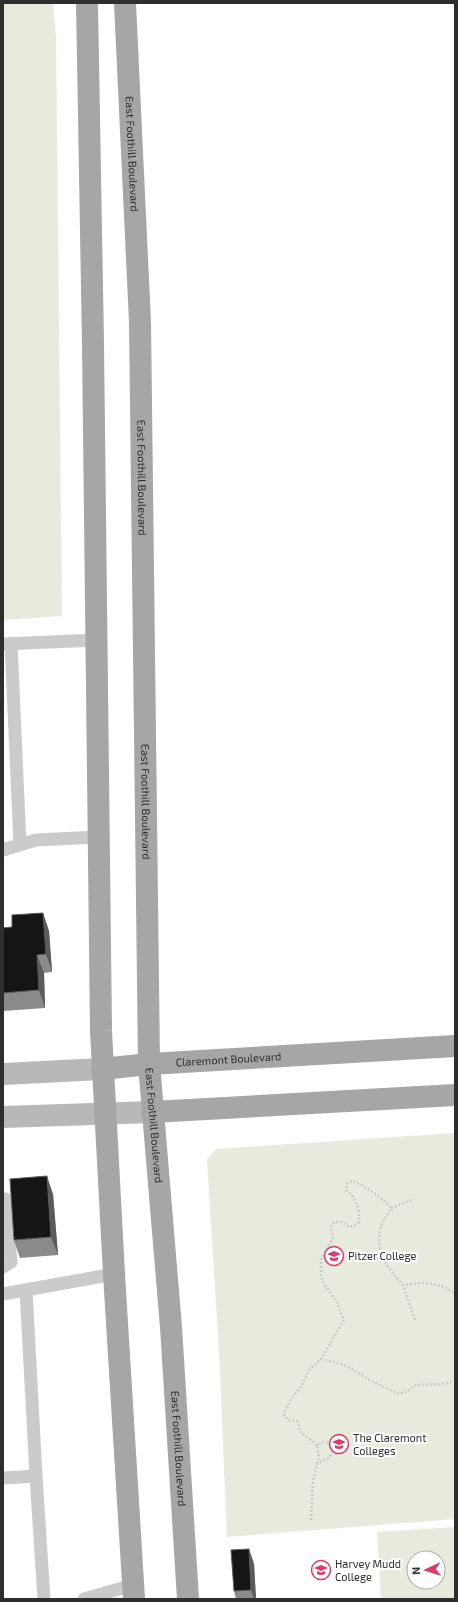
<svg xmlns="http://www.w3.org/2000/svg" width="458" height="1602" viewBox="0 0 458 1602" font-family="'Exo 2',sans-serif">
<style>
.green{fill:#e7ebdd;fill-rule:evenodd}
.lines{fill:none;stroke-linecap:round;stroke-linejoin:round}
.path{stroke:#cbcbcb;stroke-width:2.5;stroke-dasharray:2 2;stroke-linecap:butt}
.service{stroke:#cbcbcb;stroke-width:13}
.secondary{stroke:#b8b8b8;stroke-width:22}
.primary{stroke:#a6a6a6;stroke-width:22}
.wall{fill:#8a8a8a}
.shaded-wall{fill:#5b5b5b}
.building{fill:#151515;stroke:#5b5b5b}
.labels{text-anchor:middle;stroke-width:4;stroke-linejoin:round;paint-order:stroke}
.street-label{font-size:11px;fill:#2e2e2e;stroke:#fff}
.poi-label{font-size:11px;fill:#2e2e2e;stroke:#fff;text-anchor:start}
</style>
<rect width="100%" height="100%" fill="#fff"/>
<path class="green" d="M3,3h50l3,34 6,579 -59,4z
M455,1133v386l-228,18 -8,-186 -12,-191 9,-11z
M455,1527v72h-74l-4,-67zM414,1558h24v24h-24z"/>
<g class="lines">
<path class="path" d="M391,1208l20,-8
M415,1320l-12,-35c18,-3 37,-4 52,9
M321,1359l20,5 10,4 18,12 30,14 9,-3 8,-6 27,-1 12,-3
M317,1464l2,-7 -2,-12
M311,1520l2,-39 4,-17 13,-7 3,-8 -2,-5 -7,-2 -7,3 -18,-14v-6l-2,-4c-7,0 -10,0 -13,-7l7,-15 10,-12 8,-17 12,-11 23,-39 -7,-17 -14,-21 -2,-7v-16l12,-21 -2,-12 4,-4h7l7,5 6,-2 4,-3c0,-14 -2,-24 -13,-32l1,-7 6,-2c14,7 28,15 38,27 -3,7 -9,13 -10,19 -7,26 7,41 22,58"/>
<path class="service" d="M11,643l9,202
M3,644l94,-4
M3,850l33,-10 63,-3
M3,1199h3l5,63 -8,5
M3,1294l111,-20
M36,1476l8,123
M3,1478l33,-2 -10,-186
M84,1599l49,-14"/>
<path class="secondary" d="M3,1074l99,-5
M3,1117l149,-5"/>
<g class="primary">
<path d="M87,3l6,341 8,687 13,243 20,325"/>
<path id="s1" d="M125,3l15,319 9,742 22,263 17,272"/>
<path id="s2" d="M102,1069l47,-5 306,-18"/>
<path d="M152,1112l303,-17"/>
</g>
</g>
<path class="wall" d="M43,913l6,18 3,41 -8,1 1,35 -42,3v-83l9,-1z
M53,1194l5,61 -38,3 -6,-18z
M249,1549l5,15 2,35h-20l-2,-8z"/>
<path class="shaded-wall" d="M43,913l6,18 3,41 -6,-18z
M37,955l7,18 1,35 -6,-18z
M47,1176l6,18 5,61 -7,-18z
M249,1549l5,15 2,35h-2l-3,-9z"/>
<path class="building" d="M43,913l3,41 -9,1 2,35 -36,3v-65l9,-1v-12z
M47,1176l4,61 -37,3 -4,-61z
M249,1549l2,41 -17,1 -3,-41z"/>
<defs>
<g id="university-ring" transform="scale(1)"><circle r="9.5" fill="#fff" stroke="#da3c69" stroke-width="1.5"/><path d="M0-5L7-2L0 1L-7-2ZM-4 1L0 2.5L4 1V4Q0 6-4 4Z" fill="#da3c69"/></g>
</defs>
<g fill-rule="evenodd">
<use href="#university-ring" x="334" y="1256"/>
<use href="#university-ring" x="339" y="1444"/>
<use href="#university-ring" x="321" y="1570"/>
</g>
<g class="labels">
<g class="street-label">
<text dy="4" stroke="none"><textPath href="#s1" startOffset="151">East Foothill Boulevard</textPath></text>
<text dy="4" stroke="none"><textPath href="#s1" startOffset="475">East Foothill Boulevard</textPath></text>
<text dy="4" stroke="none"><textPath href="#s1" startOffset="799">East Foothill Boulevard</textPath></text>
<text dy="4" stroke="none"><textPath href="#s2" startOffset="127">Claremont Boulevard</textPath></text>
<text dy="4" stroke="none"><textPath href="#s1" startOffset="1123">East Foothill Boulevard</textPath></text>
<text dy="4" stroke="none"><textPath href="#s1" startOffset="1447">East Foothill Boulevard</textPath></text>
</g>
<g class="poi-label">
<text x="348" y="1260">Pitzer College</text>
<text x="353" y="1442">The Claremont<tspan x="353" dy="13">Colleges</tspan></text>
<text x="335" y="1568">Harvey Mudd<tspan x="335" dy="13">College</tspan></text>
</g>
</g>
<rect width="458" height="1602" fill="none" stroke="#2e2e2e" stroke-width="8"/>
<g transform="translate(426 1570) rotate(266)"><circle r="19" fill="#ffffff" stroke="#ababab"/>
<path d="M0-3L7 15L0 10L-7 15Z" fill="#da3c69"/>
<text y="-6" font-size="11" font-weight="bold" text-anchor="middle" fill="#2e2e2e">N</text>
</g>
</svg>
